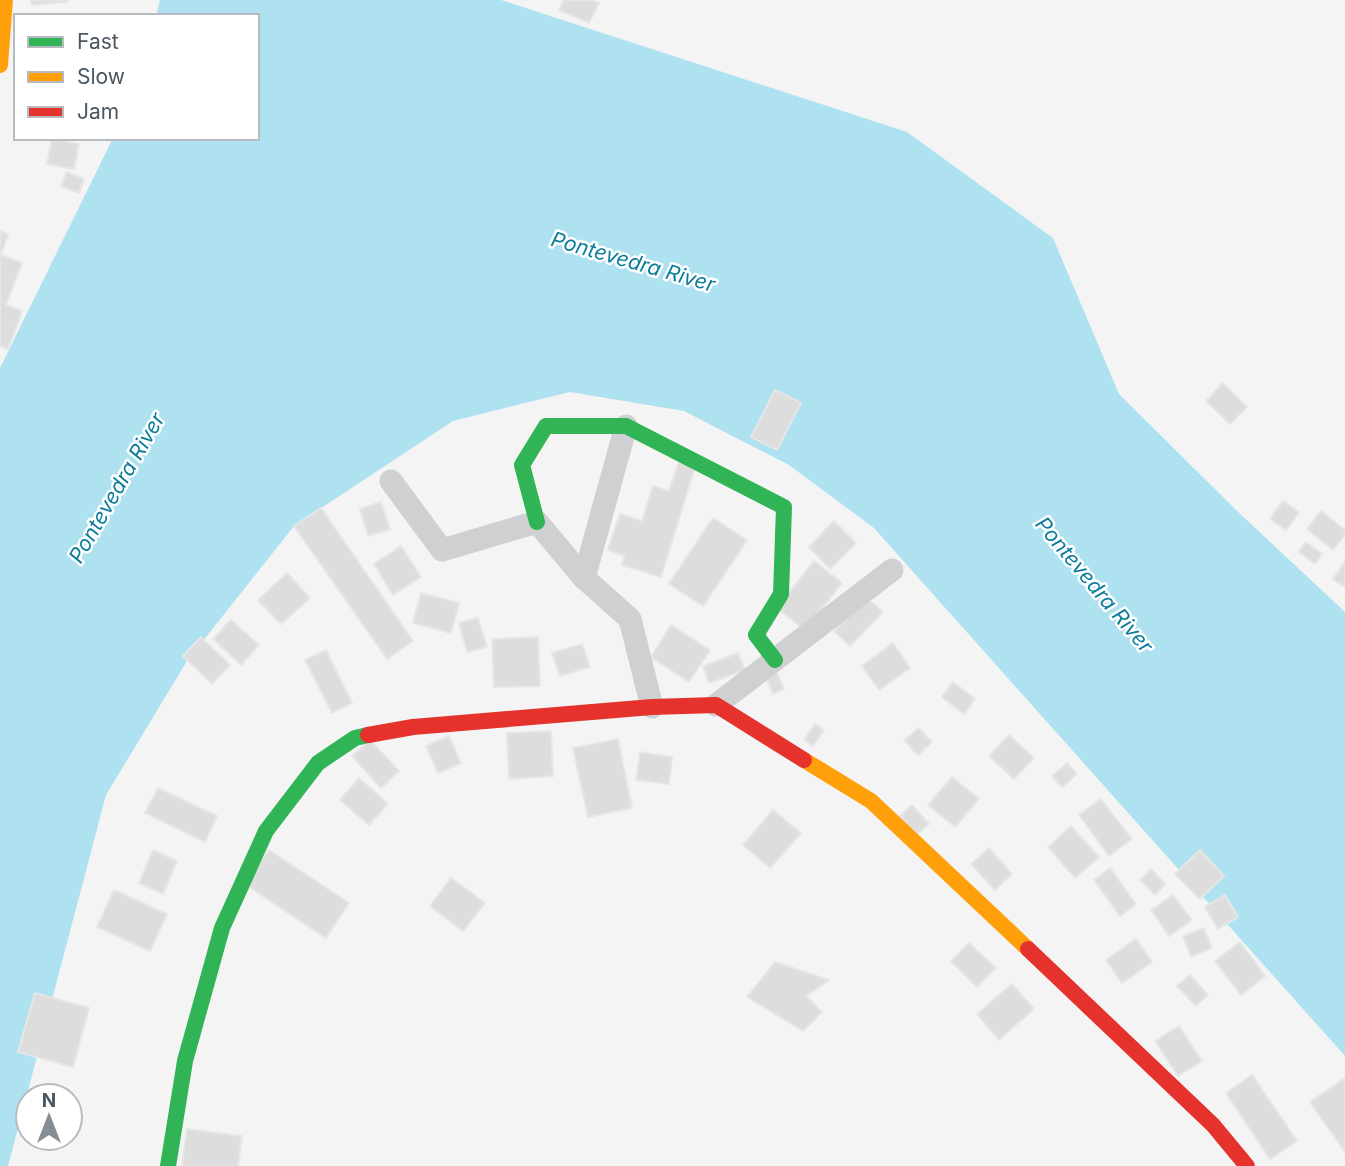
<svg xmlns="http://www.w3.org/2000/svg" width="1345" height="1166" viewBox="0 0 1345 1166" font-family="Inter,sans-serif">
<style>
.water{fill:#aee2f0}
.building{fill:#ddddde;stroke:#e5e6e7;stroke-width:2}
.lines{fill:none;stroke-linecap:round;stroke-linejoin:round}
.street{stroke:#ced0d2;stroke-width:23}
.fast{stroke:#30b455;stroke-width:16}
.slow{stroke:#ff9f0a;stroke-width:16}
.jam{stroke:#e5322d;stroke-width:16}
.labels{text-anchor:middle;stroke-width:5;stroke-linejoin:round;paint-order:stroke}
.water-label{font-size:21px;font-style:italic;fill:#0c7c9b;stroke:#fff}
</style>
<rect width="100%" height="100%" fill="#f4f4f4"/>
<path class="water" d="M160,0h341l406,132 146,106 66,156 117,116 109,102v444l-471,-528 -85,-63 -105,-54 -114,-19 -117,29 -159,105 -107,135 -81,134 -98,371h-8v-798l113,-230h144v-122h-101z"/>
<path class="building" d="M31,0h36v2l-35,3z
M564,0h29l6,3 -10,20 -30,-13z
M52,139l27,5 -5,25 -27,-5z
M67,172l17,7 -5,14 -18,-7z
M0,231l8,3 -7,21 21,8 -16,42 16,6 -14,38 -8,-3z
M1223,383l24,24 -17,17 -24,-23z
M775,390l26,13 -24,47 -26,-13z
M679,462l16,5 -34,110 -39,-12 3,-9 -17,-6 12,-36 22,7 11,-35 16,5z
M1283,501l16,11 -13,18 -16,-11z
M381,502l9,27 -22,7 -8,-27z
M321,508l92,133 -26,18 -93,-133z
M1321,511l24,19v5l-12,15 -26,-21z
M713,518l34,22 -44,66 -34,-22z
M834,521l22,22 -26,26 -21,-22z
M1306,542l16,12 -7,10 -16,-12z
M401,546l20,31 -28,18 -19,-31z
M814,561l28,22 -37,47 -28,-22z
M1345,562v25l-12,-8z
M287,573l23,25 -29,26 -23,-24z
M421,593l38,10 -8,30 -38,-10z
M866,597l17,15 -33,34 -16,-15z
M478,618l9,29 -20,5 -8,-29z
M231,620l28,25 -18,20 -28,-26z
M671,625l39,25 -21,32 -38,-25z
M201,637l29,28 -18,19 -29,-28z
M538,637l2,49 -46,1 -2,-48z
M893,643l17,25 -31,22 -17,-24z
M582,644l8,23 -30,9 -8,-23z
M326,650l26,53 -20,10 -27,-53z
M738,653l7,17 -36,13 -6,-17z
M776,671l8,18 -11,5 -8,-19z
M953,682l22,17 -11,15 -22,-17z
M815,724l9,6 -11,16 -9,-6z
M919,728l13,14 -14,13 -14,-15z
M551,731l2,45 -44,3 -2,-46z
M1009,735l25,23 -20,21 -25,-23z
M449,736l12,27 -23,10 -12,-27z
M618,739l14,69 -44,9 -15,-69z
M370,740l29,31 -18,17 -29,-32z
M640,752l32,5 -3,27 -33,-4z
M1067,763l10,11 -15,13 -10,-11z
M952,777l27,22 -24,28 -27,-22z
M359,778l29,26 -19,21 -29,-25z
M158,788l59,28 -12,26 -60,-29z
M1101,799l31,40 -23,17 -30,-41z
M912,805l17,19 -13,11 -16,-19z
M773,810l28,23 -31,35 -27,-23z
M1071,826l28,31 -24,21 -27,-31z
M989,848l23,26 -17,16 -24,-26z
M153,850l24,11 -14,33 -24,-11z
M269,850l80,53 -23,35 -81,-54z
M1200,850l24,26 -24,23 -25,-25z
M1110,868l26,36 -16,12 -26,-36z
M1151,869l14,15 -10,11 -15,-15z
M451,878l34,25 -22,28 -33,-25z
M114,890l53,24 -17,37 -53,-24z
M1173,895l19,25 -23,16 -18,-26z
M1225,895l13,22 -20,12 -13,-22z
M1204,928l8,20 -21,9 -8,-21z
M1136,939l16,23 -30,21 -16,-23z
M1240,942l25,34 -24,19 -26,-34z
M969,943l27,25 -19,19 -26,-26z
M775,962l54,18 -23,16 16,16 -19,19 -56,-34z
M1190,975l18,20 -12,11 -19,-20z
M1012,984l22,25 -35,31 -22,-26z
M35,993l54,15 -16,59 -55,-15z
M1179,1026l23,35 -24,15 -23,-35z
M1252,1075l45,66 -27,18 -44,-66z
M1345,1078v74l-35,-50z
M187,1129l55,7 -4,30h-56z"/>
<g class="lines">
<path class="street" d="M391,481l51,69 95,-28 47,56 46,41 22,88
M584,578l42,-152
M716,705l176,-135"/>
<path class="fast" d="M537,522l-15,-57 24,-39h80l158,81 -3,87 -25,41 19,25
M168,1166l17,-105 37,-133 44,-97 52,-68 37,-25 13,-3"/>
<path class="slow" d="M0,65l5,-65
M804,760l67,41 157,148"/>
<path class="jam" d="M368,735l45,-8 239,-20 64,-2 88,55
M1028,949l185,176 34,41"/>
</g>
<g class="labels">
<g class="water-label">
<text transform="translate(633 262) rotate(16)" y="7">Pontevedra River</text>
<text transform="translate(117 488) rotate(-60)" y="7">Pontevedra River</text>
<text transform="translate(1094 585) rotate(50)" y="7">Pontevedra River</text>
</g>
</g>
<rect x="14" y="14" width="245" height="126" fill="#ffffff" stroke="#b7bbc0" stroke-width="2"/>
<rect x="28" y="37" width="35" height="10" fill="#30b455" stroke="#b7bbc0" stroke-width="2"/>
<text x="77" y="49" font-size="21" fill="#4a5661">Fast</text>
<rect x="28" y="72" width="35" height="10" fill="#ff9f0a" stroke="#b7bbc0" stroke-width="2"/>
<text x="77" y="84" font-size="21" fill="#4a5661">Slow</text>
<rect x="28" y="107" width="35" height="10" fill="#e5322d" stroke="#b7bbc0" stroke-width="2"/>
<text x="77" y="119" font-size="21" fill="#4a5661">Jam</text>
<g transform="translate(49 1117)"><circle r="33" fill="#ffffff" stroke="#b7bbc0" stroke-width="2"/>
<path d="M0-5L12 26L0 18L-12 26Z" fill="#868d94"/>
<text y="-10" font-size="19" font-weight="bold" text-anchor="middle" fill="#4a5661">N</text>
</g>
</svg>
